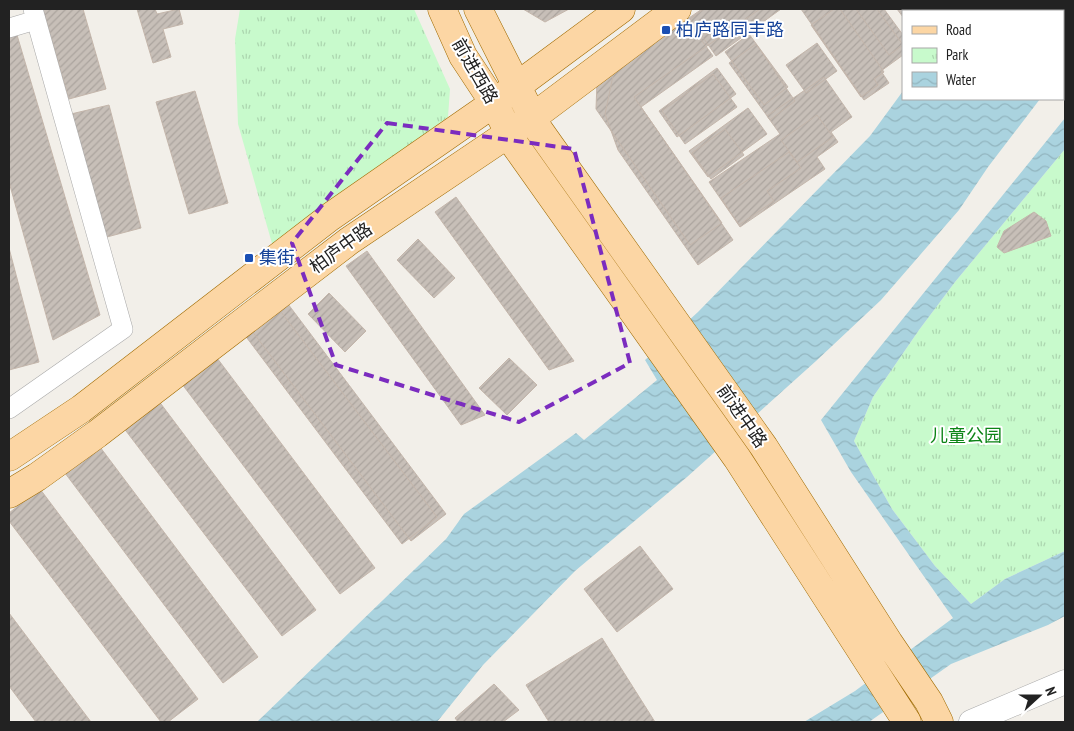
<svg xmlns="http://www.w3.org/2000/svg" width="1074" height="731" viewBox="0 0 1074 731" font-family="'PT Sans Narrow','Noto Sans SC',sans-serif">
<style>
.park{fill:url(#park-tufts)}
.water{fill:url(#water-waves)}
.building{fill:url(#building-hatch);stroke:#c4b6ab}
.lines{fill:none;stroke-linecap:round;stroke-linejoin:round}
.minor-casing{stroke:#a9a9a9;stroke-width:20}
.tertiary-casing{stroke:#a9a9a9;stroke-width:25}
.primary-casing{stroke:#a06b00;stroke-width:29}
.minor{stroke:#fff;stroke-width:19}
.tertiary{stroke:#fff;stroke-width:24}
.primary{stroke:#fcd6a4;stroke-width:28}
.marked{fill:none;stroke:#7b2cbf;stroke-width:4;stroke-dasharray:10 6;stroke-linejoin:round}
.transit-dot{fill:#1a4fb4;stroke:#fff;stroke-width:2}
.labels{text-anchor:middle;stroke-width:4;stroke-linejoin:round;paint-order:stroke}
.transit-label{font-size:18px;fill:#164399;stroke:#fff;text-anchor:start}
.street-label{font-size:18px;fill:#222;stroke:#fff}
.park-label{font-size:18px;fill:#0c8416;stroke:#fff}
</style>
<defs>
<pattern id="park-tufts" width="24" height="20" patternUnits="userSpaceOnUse" patternTransform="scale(1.25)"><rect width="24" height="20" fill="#c8facc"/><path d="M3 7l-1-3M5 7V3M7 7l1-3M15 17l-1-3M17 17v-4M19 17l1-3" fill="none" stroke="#acd6af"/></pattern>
<pattern id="water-waves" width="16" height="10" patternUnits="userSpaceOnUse" patternTransform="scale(1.25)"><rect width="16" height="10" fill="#aad3df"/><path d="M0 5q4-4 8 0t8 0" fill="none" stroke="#92b5bf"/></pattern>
<pattern id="building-hatch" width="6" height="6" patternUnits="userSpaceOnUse" patternTransform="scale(1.25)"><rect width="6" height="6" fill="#c7bfb8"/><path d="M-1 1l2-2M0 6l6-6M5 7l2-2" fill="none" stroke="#aba49e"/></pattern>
</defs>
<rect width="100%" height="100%" fill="#f2efe9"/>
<path class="park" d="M240,9h174l36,80 -2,28 -175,130 -35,-123 -3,-85z
M1065,149v402l-60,28 -34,25 -36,-38 -43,-57 -38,-68 19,-44 46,-67 36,-48z"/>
<path class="water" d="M963,9h102v56l-2,3v-57h-102z
M903,91v8h137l-52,68 -29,43 -78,90 -65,61 -129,116 -112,94 -92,94 -46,57h-180l189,-183 18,-25 112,-81 8,7 73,-60 -12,-20 53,-48 172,-176z
M1065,118v31l-110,133 -36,48 -46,67 -19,44 38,68 43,57 36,38 34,-25 60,-28v65l-17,9 -97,39 -82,58h-65l51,-31 98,-73 -102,-146 -30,-52z"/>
<path class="building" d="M43,9h40l23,80 -37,10z
M137,9h18l2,5 22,-5 4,15 -20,5 8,28 -18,6z
M523,9h46l-24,13z
M702,9h58l-126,88 88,126 -32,22 -94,-136 1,-27z
M704,9h77l-65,47 -26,-37z
M801,9h83l19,26v20l-22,16 8,12 -25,17z
M834,9h6l44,63 -10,7 4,6 -17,12 -50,-72z
M856,9h21l26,36 -14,10z
M897,9h37l-4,2h-27v6z
M902,9h31l-4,2h-25z
M687,20l26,36 -72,51 92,133 -35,25 -80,-115 -13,-36 9,-43z
M749,34l39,53 -24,18 -39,-53z
M17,35l83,280 -47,25 -44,-158v-145z
M817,43l20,28 -31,22 -20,-28z
M756,44l39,57 -25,19 -41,-57z
M717,68l19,26 -59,43 -18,-26z
M713,74l24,33 -52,37 -23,-33z
M824,77l28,40 -21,15 7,10 -21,15 8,12 -85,58 -31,-45 71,-48 -13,-18z
M195,91l33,112 -39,11 -33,-112z
M109,105l32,123 -38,10 -32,-124z
M748,108l19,26 -59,43 -19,-26z
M817,115l16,22 -36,25 -16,-22z
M725,129l19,26 -33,24 -19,-26z
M789,152l12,16 -34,23 7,10 -35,24 -18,-27z
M456,197l118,164 -25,9 -114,-158z
M1034,212l12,9 5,15 -47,17 -7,-6 7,-16z
M418,239l37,39 -21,20 -37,-38z
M9,248l30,114 -30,8z
M367,251l118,164 -24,10 -115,-159z
M329,293l37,38 -21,21 -37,-38z
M288,304l158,210 -35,27 -159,-210z
M278,308l159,209 -35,27 -158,-210z
M217,358l158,210 -35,26 -158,-210z
M509,358l28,27 -30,30 -28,-27z
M158,400l158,210 -34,26 -159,-209z
M100,447l158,210 -35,26 -158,-210z
M40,489l158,210 -30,23h-7l-152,-201v-8z
M640,546l33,43 -56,43 -33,-43z
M9,613l82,109h-55l-27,-36z
M602,638l53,84h-106l-23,-37z
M494,684l25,26 -16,12h-45l-3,-4z"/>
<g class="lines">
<g class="minor-casing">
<path id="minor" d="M9,28l27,-8
M9,409l114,-80 -90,-320"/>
</g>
<g class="tertiary-casing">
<path id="tertiary" d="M971,722l94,-40"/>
</g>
<g class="primary-casing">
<path id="primary" d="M442,9l21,47 31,47 21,42 222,313 170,264
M478,9l61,121 225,317 125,196 40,59 10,20
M9,457l72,-48 249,-192 164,-114 127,-94
M9,494l28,-17 60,-43 252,-193 184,-124 144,-108"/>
</g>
<use href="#minor" class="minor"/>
<use href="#tertiary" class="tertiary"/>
<use href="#primary" class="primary"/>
</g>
<path class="marked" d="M387,123l187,26 56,214 -111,59 -183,-57 -44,-122z"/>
<g class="transit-dot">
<rect x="661" y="25" width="10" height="10" rx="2.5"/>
<rect x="244" y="253" width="10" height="10" rx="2.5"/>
</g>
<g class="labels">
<g class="transit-label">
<text x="676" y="36">柏庐路同丰路</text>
<text x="259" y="264">集街</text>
</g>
<g class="street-label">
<text transform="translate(475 71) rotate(60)" y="6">前进西路</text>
<text transform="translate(341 248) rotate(-36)" y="6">柏庐中路</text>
<text transform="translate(742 416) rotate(55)" y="6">前进中路</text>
</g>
<g class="park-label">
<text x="966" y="442">儿童公园</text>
</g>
</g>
<rect width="1074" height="731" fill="none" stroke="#222222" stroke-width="20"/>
<rect x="902" y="10" width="162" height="90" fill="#ffffff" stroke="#a7a7a7"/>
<rect x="912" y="26" width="25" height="8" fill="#fcd6a4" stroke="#a7a7a7"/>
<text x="946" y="35" font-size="15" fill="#222222">Road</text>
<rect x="912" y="48" width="25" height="15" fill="url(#park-tufts)" stroke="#a7a7a7"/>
<text x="946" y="60" font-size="15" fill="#222222">Park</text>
<rect x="912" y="72" width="25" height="15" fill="url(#water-waves)" stroke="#a7a7a7"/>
<text x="946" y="85" font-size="15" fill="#222222">Water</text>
<g transform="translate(1039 696) rotate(69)" stroke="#ffffff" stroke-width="4" paint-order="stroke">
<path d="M0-4L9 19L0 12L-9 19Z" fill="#222222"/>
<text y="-8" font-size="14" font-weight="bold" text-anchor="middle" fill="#222222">N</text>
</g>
</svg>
